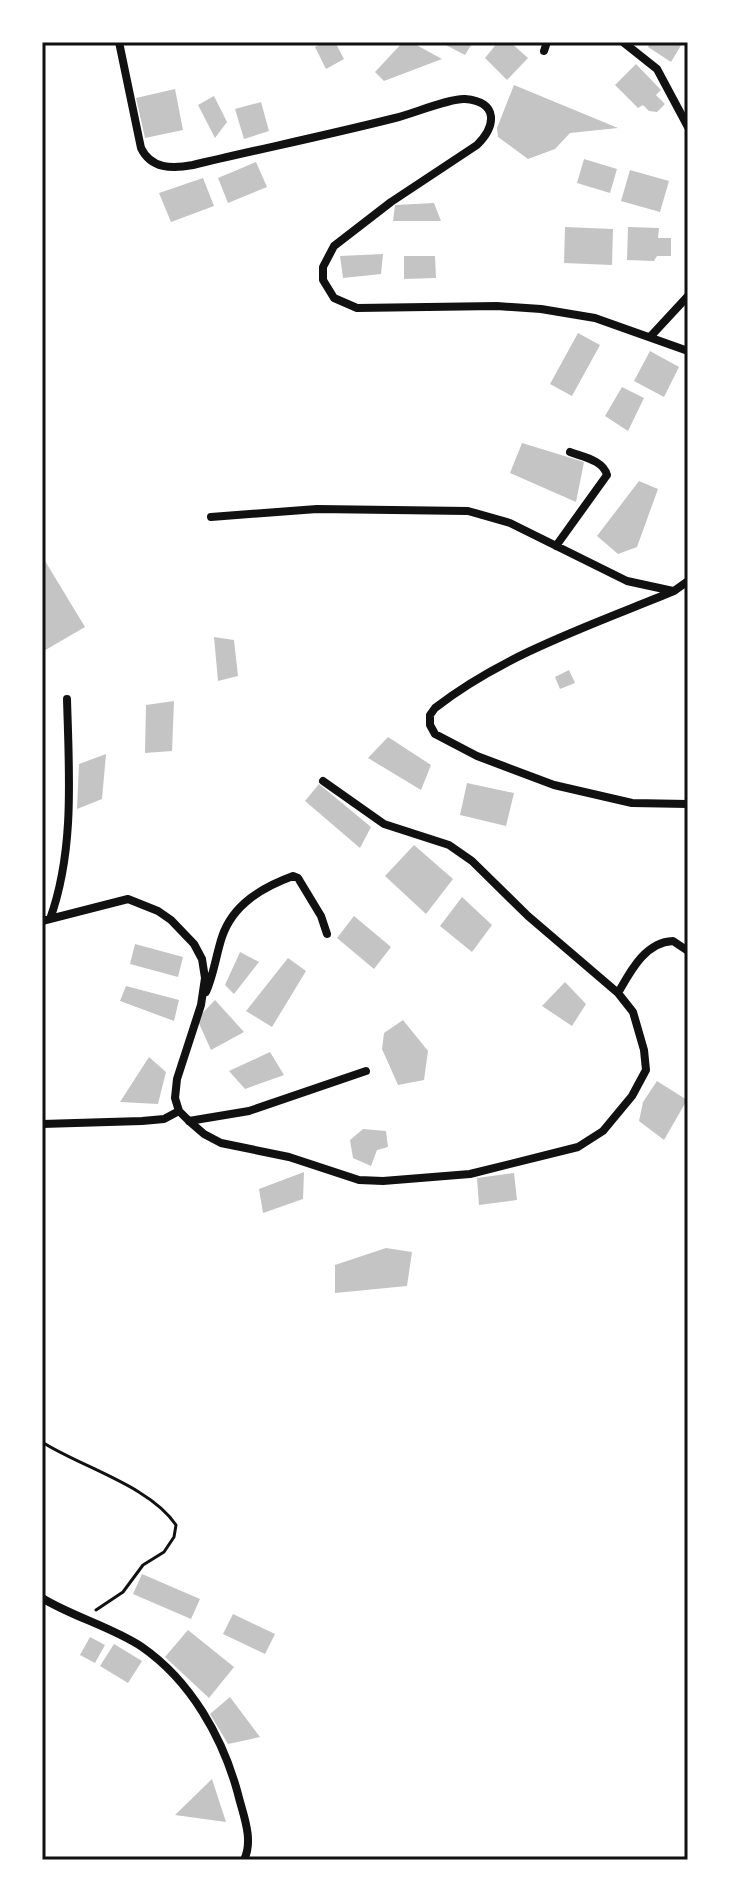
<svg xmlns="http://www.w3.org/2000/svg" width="730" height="1902" viewBox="0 0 730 1902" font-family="'Open Sans',sans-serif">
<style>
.building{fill:#c4c4c4}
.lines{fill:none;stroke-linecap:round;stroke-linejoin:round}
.path{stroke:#111;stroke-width:3}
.minor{stroke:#111;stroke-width:8}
.neatline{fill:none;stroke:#111;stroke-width:3}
</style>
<rect width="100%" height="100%" fill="#fff"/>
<path class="building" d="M324,42h11l9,17 -18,10 -11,-22z
M403,42h8l31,17 -58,22 -9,-9z
M440,42h33l-8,13z
M498,42h12l18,16 -21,22 -22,-22z
M650,42h33l-12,20 -23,-15z
M636,64l25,26 -5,5 9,9 -8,8 -8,-1 -6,-6 -5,3 -23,-23z
M514,85l104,43 -48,5 -15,16 -27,10 -30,-22 -1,-9z
M175,89l8,41 -38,8 -9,-40z
M214,96l13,26 -12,16 -17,-33z
M261,102l8,29 -25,8 -9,-30z
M584,159l33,10 -7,24 -33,-10z
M256,162l11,25 -39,16 -10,-25z
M630,170l39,11 -9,31 -39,-11z
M203,178l11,28 -43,16 -12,-29z
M434,203l7,18h-48l2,-16z
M565,227l48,2 -1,36 -48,-2z
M628,227l31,1 -1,10h13v18h-14l-3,5 -27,-1z
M383,254l-2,20 -38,4 -3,-22z
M404,256h31l1,22 -32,1z
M578,333l22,12 -28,51 -22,-12z
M650,351l29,16 -15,30 -30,-16z
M622,387l22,11 -16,33 -23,-15z
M522,443l62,19 -8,40 -66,-29z
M639,481l19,8 -21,58 -19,7 -21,-18z
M42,556l43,71 -43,25z
M214,637l20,3 4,36 -20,5z
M569,670l6,13 -15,6 -5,-12z
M174,701l-2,50 -27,2 1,-48z
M388,737l43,28 -10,25 -53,-32z
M106,754l-4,45 -25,10 2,-45z
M467,783l47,10 -8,33 -46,-11z
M319,784l52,43 -11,21 -55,-47z
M414,845l39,34 -27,35 -41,-38z
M462,897l30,28 -20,27 -32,-26z
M354,916l37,31 -17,22 -37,-31z
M135,944l48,13 -5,20 -48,-13z
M240,952l19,10 -25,32 -9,-9z
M288,958l18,13 -34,56 -26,-16z
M565,982l21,22 -14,22 -30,-20z
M126,986l53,14 -5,21 -54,-20z
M215,1000l29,32 -33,18 -14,-31z
M403,1020l25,31 -4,29 -26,5 -16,-36 2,-16z
M270,1052l14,23 -39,14 -16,-18z
M149,1057l17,15 -8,32 -38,-2z
M657,1081l30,19 -23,40 -25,-19 4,-19z
M363,1129l23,2 2,16 -11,3 -6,16 -18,-8 -3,-18z
M304,1172l-1,27 -40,14 -4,-24z
M514,1173l3,27 -38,5 -2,-27z
M386,1248l26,4 -5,34 -72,7v-28z
M142,1574l58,25 -9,20 -58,-25z
M233,1614l42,20 -10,20 -42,-20z
M188,1630l46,37 -25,31 -44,-41z
M90,1637l15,8 -10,18 -15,-8z
M114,1644l28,17 -14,22 -28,-17z
M230,1697l30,40 -32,7 -18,-30z
M212,1779l14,43 -51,-7z"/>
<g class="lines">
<path class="path" d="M42,1442c39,25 108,44 134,83l-2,12 -10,15 -21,13 -20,27 -27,18"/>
<path class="minor" d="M119,42l22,106c10,21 31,21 52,17 67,-16 135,-30 202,-47 17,-4 55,-20 70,-19 34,3 31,27 12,46l-86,57 -57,44 -11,21v13l11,18 23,10 140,-2 44,3 54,9 93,33
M623,42l34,27 31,58
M544,51l3,-9
M650,337l38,-41
M211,517l106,-8 151,2 42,12 117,58 46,10
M556,546l51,-71c-4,-15 -24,-18 -37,-23
M688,581l-14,10c-80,33 -170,63 -239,117l-5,7v10l5,9 42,22 77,29 78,18 56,1
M50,919c25,-69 19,-147 17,-220
M42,921l86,-22 30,12 13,9 23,24 8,15 3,19 -4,27 -24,74 -2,19 4,13 10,10 15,13 17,9 68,14 70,23 24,1 87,-7 108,-27 25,-16 29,-35 14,-26 -2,-20 -11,-38 -15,-19 -90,-77 -56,-55 -23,-16 -65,-21 -61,-43
M206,992c8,-18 10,-37 16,-55 11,-33 41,-50 71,-61l5,2 23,38 6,18
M618,993c12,-21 27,-51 55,-52l15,10
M189,1121l60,-10 117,-40
M42,1124l100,-3 22,-2 15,-8
M42,1598c31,19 70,29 100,49 49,34 81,91 96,147 5,21 16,45 6,66"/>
</g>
<rect width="730" height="1902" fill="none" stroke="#ffffff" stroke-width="88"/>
<rect x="44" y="44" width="642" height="1814" class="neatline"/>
</svg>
